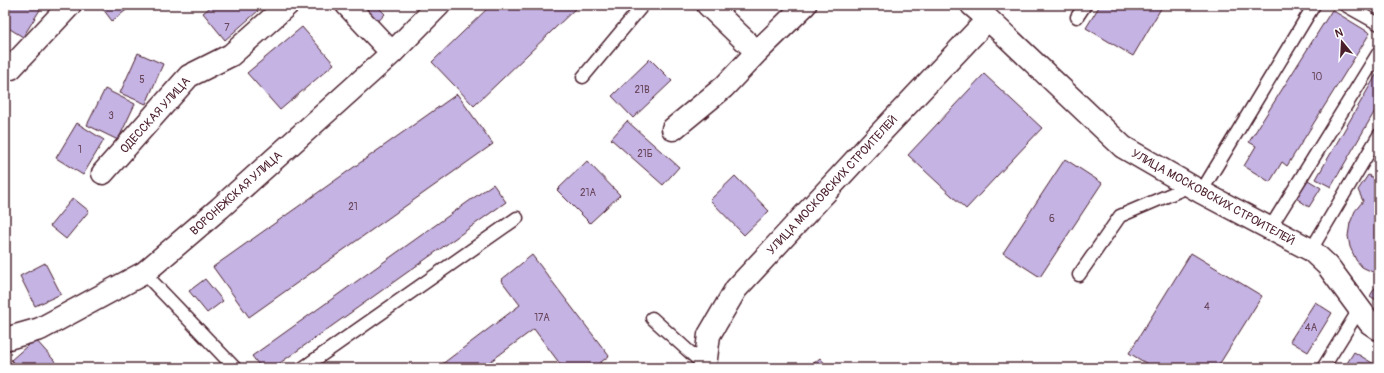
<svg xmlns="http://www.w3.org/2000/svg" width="1384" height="373" viewBox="0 0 1384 373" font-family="Pangolin,sans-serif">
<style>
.building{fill:#c4b3e3;stroke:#4a1f2b}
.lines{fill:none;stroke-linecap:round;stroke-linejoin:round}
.lane-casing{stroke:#4a1f2b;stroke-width:15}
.street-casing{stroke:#4a1f2b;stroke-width:25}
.lane{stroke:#fff;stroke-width:12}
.street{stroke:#fff;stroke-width:22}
.labels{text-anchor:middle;stroke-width:3;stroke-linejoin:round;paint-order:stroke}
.number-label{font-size:10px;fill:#684459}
.street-label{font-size:12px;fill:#4a1f2b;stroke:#fff}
</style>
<rect width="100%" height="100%" fill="#fff"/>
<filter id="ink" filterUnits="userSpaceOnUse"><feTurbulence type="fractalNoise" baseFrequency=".025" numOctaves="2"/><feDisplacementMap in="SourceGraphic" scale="8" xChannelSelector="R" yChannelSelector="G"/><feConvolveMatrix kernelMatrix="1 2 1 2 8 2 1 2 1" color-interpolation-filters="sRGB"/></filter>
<g filter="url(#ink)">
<path class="building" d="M8,5h35l-20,32 -18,-11v-17z
M100,5h27l2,3 -17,13z
M213,5h39l6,6 -33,29 -22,-27z
M362,5h14l9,9 -11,12z
M491,5h88l-105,101 -42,-44z
M1100,5h63l-30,51 -47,-28z
M1332,10l38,23 -83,133 -5,-4 -12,20 -26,-16 12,-20 -7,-4z
M302,27l32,37 -54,46 -33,-37z
M138,53l25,11 -17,40 -26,-11z
M650,59l22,22 -39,37 -21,-22z
M1379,70v34l-48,83 -15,-8z
M984,74l58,54 -76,81 -58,-54z
M105,89l30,15 -17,36 -31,-15z
M457,94l36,50 -244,173 -36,-50z
M627,121l52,46 -16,18 -52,-46z
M77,123l27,17 -21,35 -27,-17z
M1065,159l37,24 -62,94 -37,-24z
M587,161l33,34 -30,28 -33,-33z
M1368,175l11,6v94l-17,-8 -6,-7 -6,-13 -2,-11 2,-13 5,-12 8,-10 -5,-11z
M735,176l34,35 -25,24 -34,-35z
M1308,180l13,8 -12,19 -13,-9z
M493,184l13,18 -233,166h-12l-9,-12z
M73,198l16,13 -23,28 -16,-13z
M1191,253l71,43 -45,72h-63l-25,-15z
M532,255l77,101 -16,12h-30l-29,-39 -47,35 3,4h-53l83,-63 -19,-25z
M45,263l16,31 -26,12 -15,-30z
M205,279l18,22 -16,12 -18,-22z
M1376,286l3,2v14l-9,-6z
M1315,302l17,11 -24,39 -18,-11z
M35,339l26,29h-43l-7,-8z
M1354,352l25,15v1h-35z
M820,358l9,10h-21z"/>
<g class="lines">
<g class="lane-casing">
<path id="lane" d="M1345,5l34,19
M1077,17l8,-12
M583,77l60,-72
M1201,192l113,-187
M1270,228l109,-176
M1311,250l68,-115
M144,273l91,95
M1079,275l41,-59 70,-30
M652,318l53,48
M303,368l214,-150
M1323,368l36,-58"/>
</g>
<g class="street-casing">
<path id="street" d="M347,5l45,48
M708,5l49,47 48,-47
M972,5l16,14 135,128 78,45 110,58 17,16 42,57 9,6
M11,68l59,-63
M673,129l51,-42 33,-35
M103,173l86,-97 42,-21 56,-50
M5,339l35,-10 104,-56 76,-65 172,-155 47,-48
M706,368l-1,-2 4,-31 27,-46 137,-148 115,-122"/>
</g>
<use href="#lane" class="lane"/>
<use href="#street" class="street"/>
</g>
</g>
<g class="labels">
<g class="number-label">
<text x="227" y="31">7</text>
<text x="1317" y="80">10</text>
<text x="142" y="83">5</text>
<text x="642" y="93">21В</text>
<text x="111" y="119">3</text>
<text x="80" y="153">1</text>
<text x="645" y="157">21Б</text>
<text x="588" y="196">21А</text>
<text x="353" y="210">21</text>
<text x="1052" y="222">6</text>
<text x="1207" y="310">4</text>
<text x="542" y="321">17А</text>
<text x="1311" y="331">4А</text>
</g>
<g class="street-label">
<text transform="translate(155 115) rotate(-48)" y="4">ОДЕССКАЯ УЛИЦА</text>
<text transform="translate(832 185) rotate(-47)" y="4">УЛИЦА МОСКОВСКИХ СТРОИТЕЛЕЙ</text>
<text transform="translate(236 193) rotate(-42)" y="4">ВОРОНЕЖСКАЯ УЛИЦА</text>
<text transform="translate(1213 197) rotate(29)" y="4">УЛИЦА МОСКОВСКИХ СТРОИТЕЛЕЙ</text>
</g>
</g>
<rect width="1384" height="373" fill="none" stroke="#fff" stroke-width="20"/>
<rect x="10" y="10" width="1364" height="353" fill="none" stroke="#4a1f2b" stroke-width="1.5" filter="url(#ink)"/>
<g transform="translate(1342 42) rotate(342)" stroke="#ffffff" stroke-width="3" paint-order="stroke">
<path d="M0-3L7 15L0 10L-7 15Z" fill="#4a1f2b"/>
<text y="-6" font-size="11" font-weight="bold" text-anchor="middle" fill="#4a1f2b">N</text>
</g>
</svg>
